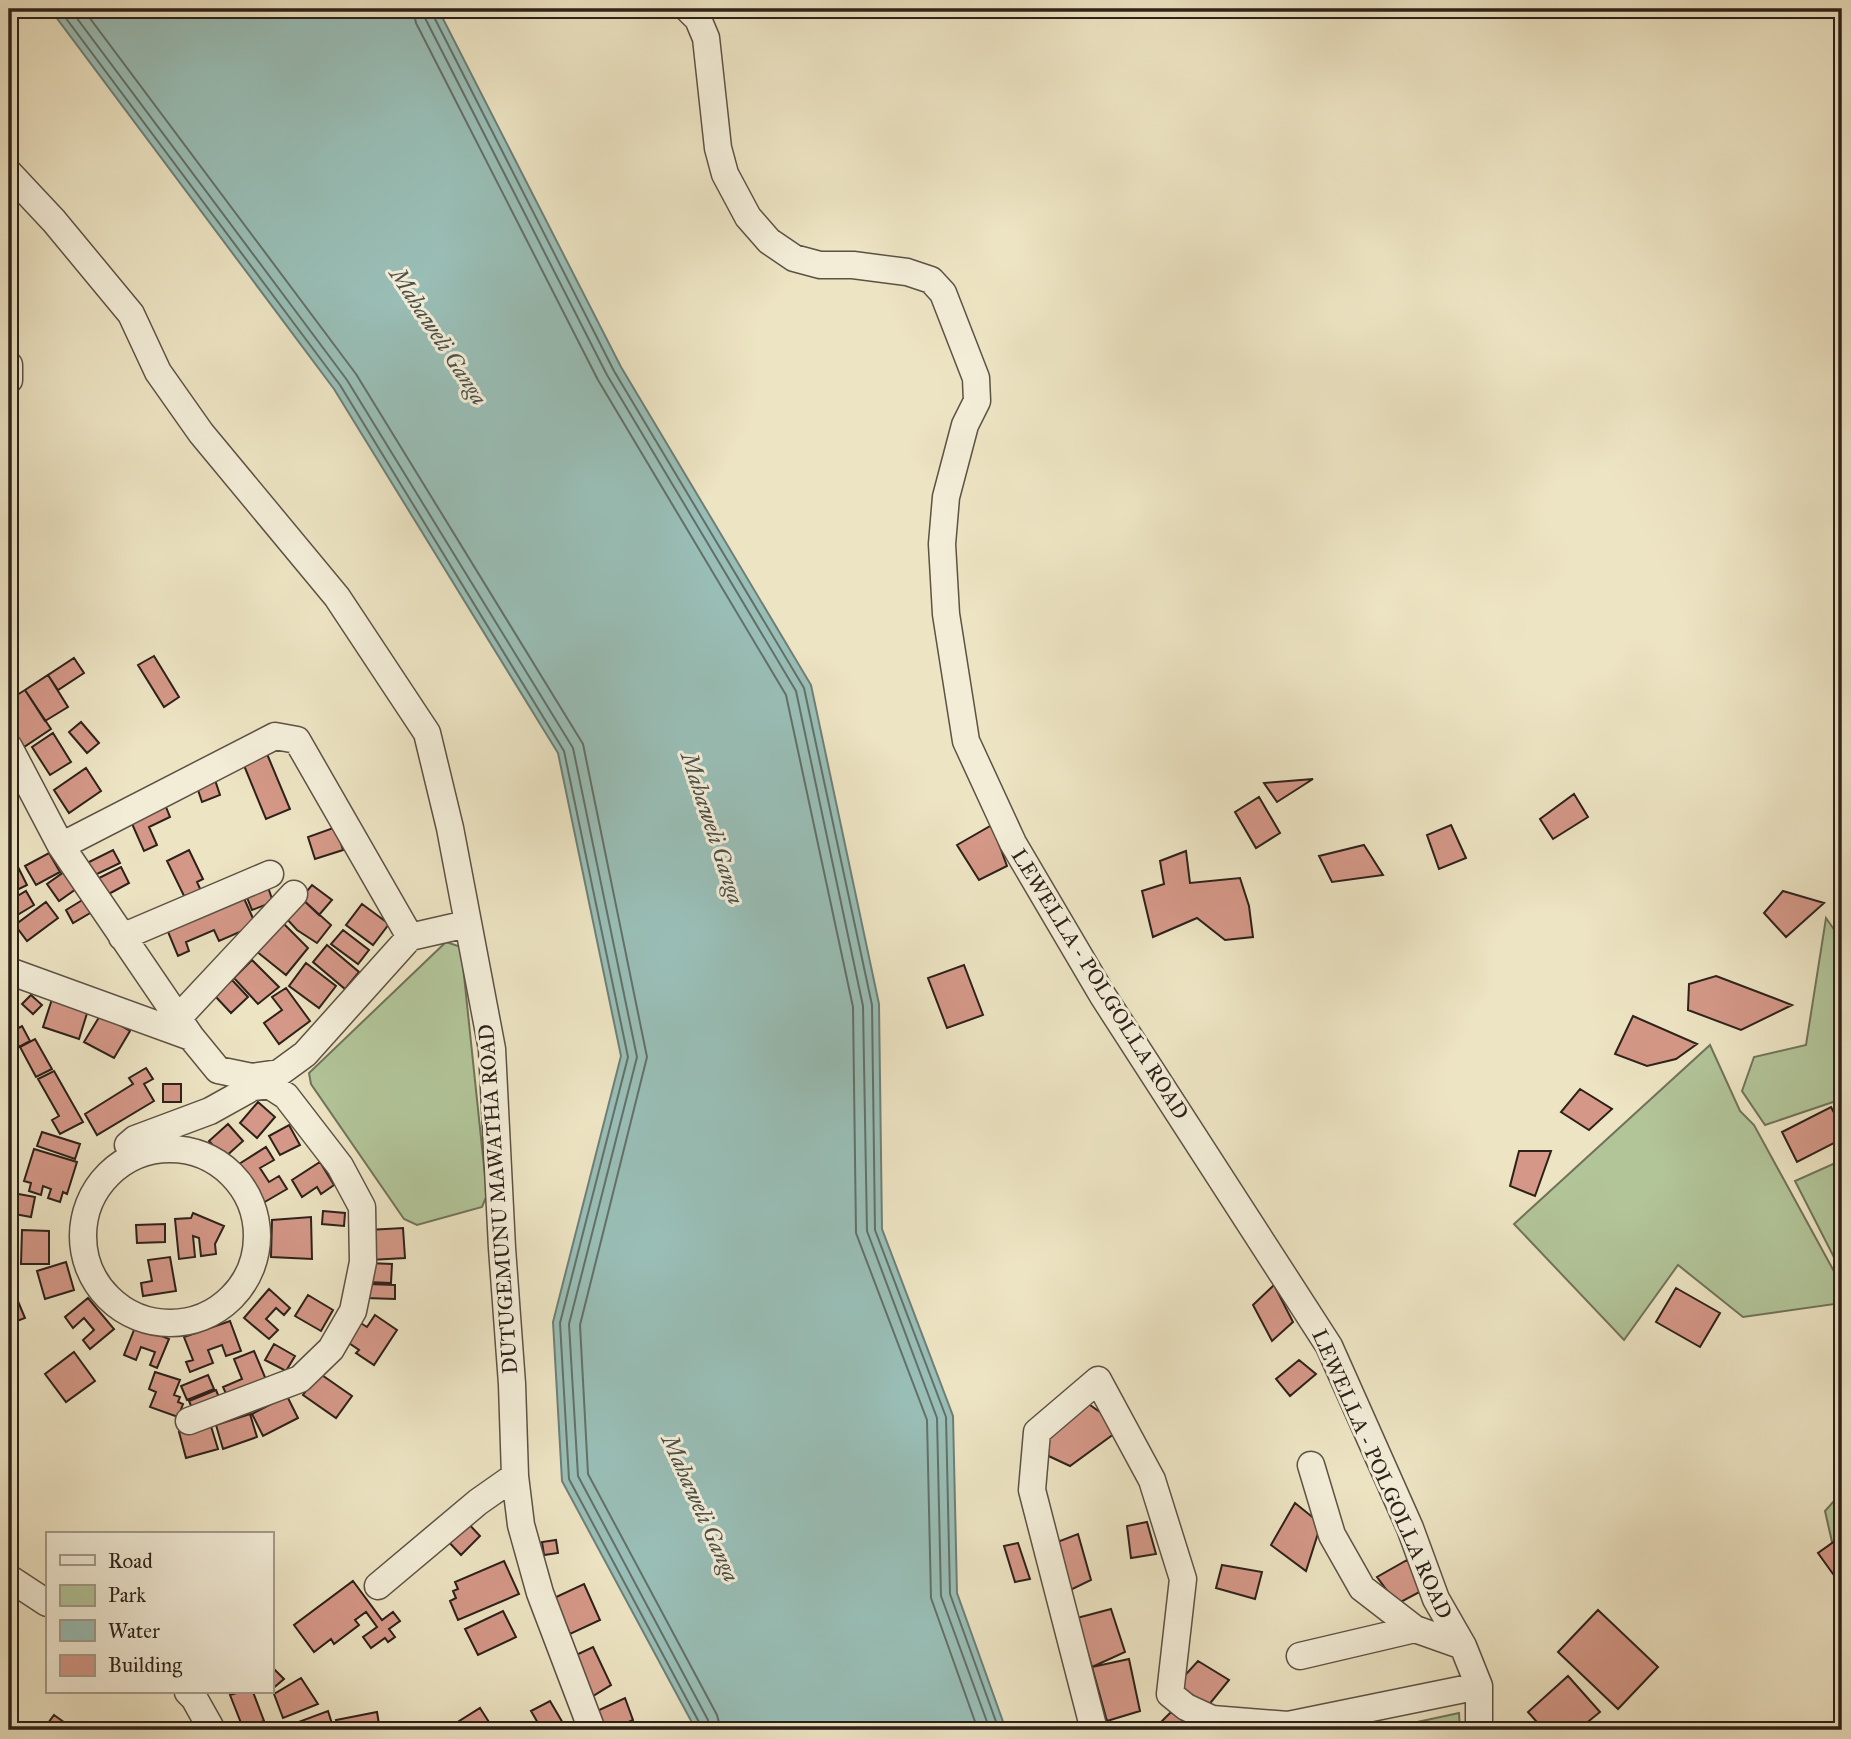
<svg xmlns="http://www.w3.org/2000/svg" width="1851" height="1739" viewBox="0 0 1851 1739" font-family="'IM FELL Great Primer',serif">
<style>
.green{fill:#b2c599;stroke:#70735a;stroke-width:2}
.water{fill:#99beb6;stroke:#6e7f78;stroke-width:2}
.lines{fill:none;stroke-linecap:round;stroke-linejoin:round}
.shore{stroke:#637068;stroke-width:2}
.building{fill:#d59888;stroke:#2d211a;stroke-width:2}
.minor-casing{stroke:#5d5244;stroke-width:29}
.minor{stroke:#f3edd8;stroke-width:26}
.labels{text-anchor:middle;stroke-width:6;stroke-linejoin:round;paint-order:stroke}
.street-label{font-size:21px;fill:#2d211a;stroke:#f3edd8}
.water-label{font-size:23px;font-style:italic;fill:#4d5049;stroke:#f3edd8}
</style>
<rect width="100%" height="100%" fill="#ede4c3"/>
<filter id="stains"><feTurbulence type="fractalNoise" baseFrequency=".00286" numOctaves="4"/><feColorMatrix values="0 0 0 0 .2 0 0 0 0 .09 0 0 0 0 .02 0 0 0 .5 -.17"/></filter>
<radialGradient id="worn" r=".72"><stop offset=".6" stop-color="#630" stop-opacity="0"/><stop offset="1" stop-color="#630" stop-opacity=".3"/></radialGradient>
<path class="green" d="M1826,918l16,23v158l-77,26 -23,-34 12,-34 52,-12z
M446,942l15,5 26,248 -5,12 -65,18 -13,-6 -93,-135 -2,-11z
M1710,1045l30,66 14,14 88,161v17l-99,14 -65,-52 -54,75 -110,-116z
M1842,1160v113l-47,-92z
M1842,1492v94l-17,-75z
M1459,1713l1,17h-80z"/>
<path class="water" d="M50,9h388l183,358 190,318 68,319 3,225 71,187 4,177 49,137h-310l-134,-249 -9,-159 68,-266 -63,-303 -224,-364z"/>
<g class="lines">
<path class="shore" d="M59,9l281,376 224,366 64,306 -68,266 9,156 131,245 1,6
M70,9l277,371 226,368 64,309 -68,267 9,152 130,244 2,10
M83,9l273,365 227,370 64,313 -67,268 8,149 129,241 4,15
M413,9l3,14 182,357 188,315 67,312 3,226 71,187 4,178 47,132
M423,9l2,9 182,357 189,316 67,315 4,225 70,187 4,178 49,134
M432,9l1,6 181,356 190,317 68,317 3,225 71,187 4,177 49,136"/>
</g>
<path class="building" d="M154,656l25,41 -15,10 -26,-42z
M74,658l10,15 -26,17 -10,-15z
M48,675l20,32 -23,14 -20,-31z
M25,690l26,39 -27,18 -15,-24v-23z
M81,722l18,21 -12,10 -18,-21z
M53,733l18,29 -21,13 -18,-28z
M267,754l23,55 -24,10 -23,-56z
M86,768l15,23 -32,22 -15,-23z
M1313,779l-36,23 -13,-19z
M215,780l5,15 -18,7 -5,-15z
M1574,794l14,23 -35,22 -13,-20z
M1259,797l21,36 -24,15 -21,-36z
M164,802l6,15 -21,10 8,18 -13,6 -15,-34z
M992,825l15,41 -28,14 -22,-35z
M1451,825l15,33 -27,11 -12,-34z
M336,827l7,23 -28,9 -7,-22z
M1364,845l19,30 -51,7 -13,-26z
M113,850l7,13 -27,13 -6,-13z
M189,850l14,29 -6,3 5,11 -16,7 -19,-39z
M1186,851l4,32 50,-5 9,28 4,31 -28,3 -28,-22 -44,19 -11,-46 22,-7 -4,-23z
M49,853l11,19 -24,13 -11,-19z
M17,865l10,20 -18,9v-25z
M121,867l8,16 -24,13 -8,-17z
M64,872l12,17 -17,12 -12,-17z
M312,885l20,15 -13,15 -18,-17z
M268,887l5,15 -21,8 -6,-15z
M26,891l8,14 -25,15v-19z
M1783,891l41,12 -38,34 -22,-24z
M242,894l14,31 -37,16 -5,-11 -28,12 3,9 -11,5 -12,-29z
M301,898l30,27 -14,18 -20,-13 -11,-12z
M84,899l8,13 -19,11 -7,-13z
M46,902l12,16 -31,23 -12,-16z
M362,904l27,20 -16,21 -27,-20z
M283,923l25,25 -22,27 -30,-24z
M343,930l26,20 -11,14 -27,-20z
M327,945l32,27 -14,17 -32,-27z
M252,960l27,27 -21,17 -24,-26z
M306,963l30,23 -17,22 -30,-22z
M964,965l19,50 -36,13 -19,-50z
M1716,976l76,29 -51,25 -53,-20 1,-26z
M232,980l16,17 -17,16 -16,-17z
M286,988l24,33 -31,23 -15,-21 18,-13 -10,-13z
M31,995l11,10 -9,9 -11,-10z
M53,996l36,11 -10,32 -36,-12z
M101,1014l29,17 -16,27 -30,-16z
M1633,1016l64,28 -21,15 -29,7 -32,-12z
M22,1026l8,15 -11,6 -8,-15z
M35,1039l17,30 -16,8 -16,-30z
M146,1068l7,11 -9,5 10,17 -57,34 -12,-21 48,-30 -4,-6z
M54,1071l29,51 -23,12 -8,-14 7,-4 -21,-37z
M163,1084h18v18h-18z
M1580,1089l32,20 -23,21 -28,-18z
M258,1102l17,15 -18,21 -17,-15z
M1831,1107l11,21v11l-45,23 -15,-30z
M228,1124l15,17 -19,17 -15,-17z
M289,1125l11,20 -20,10 -11,-19z
M42,1132l38,12 -5,15 -38,-13z
M266,1147l8,13 -14,8 9,14 10,-6 8,13 -24,14 -24,-39z
M34,1149l43,13 -10,32 -4,-2 -3,10 -12,-4 3,-9 -8,-3 -2,9 -12,-4 2,-8 -7,-2z
M1519,1151h32l-16,45 -25,-10z
M320,1162l14,23 -13,9 -4,-7 -15,10 -10,-17z
M13,1193l22,4 -4,20 -22,-4z
M323,1211l22,2 -1,13 -22,-2z
M193,1213l31,13 -9,18 1,10 -15,2 -2,-18 -6,-2 2,21 -16,2 -4,-40 16,-1z
M311,1217l1,42 -41,-2 1,-37z
M165,1224v18l-28,1 -1,-18z
M403,1228l2,30 -35,2 -2,-30z
M22,1230l27,1v33h-28z
M9,1237h6v31l-6,1z
M170,1257l6,34 -33,5 -2,-13 11,-2 -4,-21z
M66,1262l8,28 -29,9 -8,-28z
M368,1263l24,1 -1,19 -23,-1z
M367,1284l28,1v14l-29,-1z
M1274,1285l19,37 -21,19 -19,-36z
M12,1287l13,31 -16,6v-36z
M1676,1288l44,25 -20,34 -44,-25z
M269,1289l21,19 -6,7 -8,-7 -10,11 12,11 -9,9 -25,-21z
M308,1295l25,15 -12,21 -26,-15z
M88,1298l26,31 -24,20 -7,-9 11,-10 -10,-12 -11,10 -8,-11z
M375,1315l22,15 -23,35 -18,-12 3,-3 -13,-9 13,-19 8,5z
M230,1321l11,30 -15,5 -4,-11 -14,5 5,13 -23,9 -4,-10 7,-2 -9,-23z
M136,1325l33,14 -12,29 -7,-3 5,-13 -14,-5 -5,13 -12,-5z
M274,1344l21,12 -9,15 -21,-11z
M254,1351l13,31 -39,16 -5,-11 19,-8 -8,-20z
M74,1352l21,29 -29,21 -21,-28z
M1299,1360l17,14 -26,22 -14,-17z
M155,1372l25,8 -6,15 6,2 -2,5 5,2 -5,13 -28,-10 6,-15 -7,-3z
M319,1373l33,23 -16,22 -33,-23z
M208,1375l6,14 -27,11 -6,-14z
M216,1390l5,12 -27,11 -5,-12z
M287,1396l11,22 -35,18 -11,-22z
M1079,1397l43,31 -52,38 -30,-14z
M250,1414l7,23 -34,12 -7,-24z
M210,1423l8,26 -32,9 -7,-26z
M1295,1503l26,21 -15,47 -35,-26z
M465,1520l15,16 -19,19 -15,-16z
M1147,1522l9,32 -25,4 -4,-32z
M1078,1534l13,46 -27,13 -12,-49z
M1842,1536v32l-9,6 -15,-21z
M556,1540l2,13 -14,2 -2,-13z
M1018,1543l12,36 -15,3 -11,-36z
M1407,1560l22,27 -32,17 -20,-27z
M504,1561l15,33 -61,26 -8,-19 6,-3 -3,-7 5,-2 -3,-7z
M1222,1565l40,7 -7,27 -39,-11z
M353,1581l29,39 11,-8 7,9 -11,8 6,8 -7,5 -3,-4 -14,10 -8,-11 14,-10 -11,-15 -11,8 4,5 -25,19 -3,-5 -17,13 -20,-27z
M584,1584l16,36 -30,14 -16,-36z
M1111,1609l14,43 -33,15 -15,-49z
M1598,1610l60,57 -40,42 -60,-57z
M503,1611l13,26 -38,18 -13,-26z
M593,1647l18,38 -18,11 -19,-40z
M1129,1659l11,52 -33,10 -15,-54z
M1198,1661l31,19 -21,26 -31,-22z
M273,1668l11,11 -13,11v-20z
M1568,1676l32,36 -22,18h-34l-16,-18z
M301,1678l17,26 -35,14 -9,-24z
M240,1692h13l11,29 -21,7 -13,-33z
M625,1698l8,22 -21,10h-7l-8,-19z
M550,1701l17,29h-43l14,-7 -7,-12z
M480,1708l14,22h-49z
M328,1711l6,19h-39l-2,-6z
M377,1712l3,18h-41l-3,-10z
M1171,1712l21,14 -5,4h-34z
M54,1715l21,15h-32z"/>
<g class="lines">
<g class="minor-casing">
<path id="minor" d="M688,9l10,10 8,19 12,110 7,26 23,43 21,24 25,17 26,7h33l54,7 24,8 12,13 33,85 1,23 -12,24 -19,72 -4,47 4,70 20,127 47,102 90,153 226,350 81,182 26,71 27,47 16,40v44
M9,173l45,48 77,93 27,58 43,61 136,164 90,136 23,95 42,221 10,199 10,136 3,92 6,49 19,68 52,137
M9,365v15
M9,747l52,99 130,191
M61,846l214,-110 22,4 113,197
M122,937l148,-63
M9,971l182,66 27,33 34,7 27,-4 26,-19 105,-117 57,-13
M179,1017l115,-123
M128,1145l7,-6 75,-28 43,-24 16,-2 4,-5
M83 1236a87 87 0 1 1 174 0a87 87 0 1 1-174 0Z
M189,1421l111,-42 31,-30 22,-38 10,-49 -1,-55 -22,-41 -54,-70 -17,-11
M1311,1465l21,70 30,53 53,41 48,17
M9,1578l38,25
M378,1586l100,-84 37,-26
M1300,1656l115,-27
M188,1692l6,6 18,32
M1094,1730l-62,-240 5,-58 61,-52 54,100 31,99 -13,115 16,13 26,12 76,6 191,-39"/>
</g>
<use href="#minor" class="minor"/>
</g>
<g class="labels">
<g class="street-label">
<text transform="translate(1100 984) rotate(58)" y="7">LEWELLA - POLGOLLA ROAD</text>
<text transform="translate(498 1199) rotate(-94)" y="7">DUTUGEMUNU MAWATHA ROAD</text>
<text transform="translate(1382 1474) rotate(66)" y="7">LEWELLA - POLGOLLA ROAD</text>
</g>
<g class="water-label">
<text transform="translate(439 336) rotate(57)" y="8">Mahaweli Ganga</text>
<text transform="translate(713 828) rotate(72)" y="8">Mahaweli Ganga</text>
<text transform="translate(701 1508) rotate(66)" y="8">Mahaweli Ganga</text>
</g>
</g>
<rect width="1851" height="1739" fill="none" stroke="#ede4c3" stroke-width="35"/>
<rect x="10" y="10" width="1830" height="1718" fill="none" stroke="#2d211a" stroke-width="3.5"/>
<rect x="18" y="18" width="1816" height="1704" fill="none" stroke="#2d211a" stroke-width="2"/>
<rect x="46" y="1532" width="228" height="161" fill="#f3edd8" stroke="#a49b8c" stroke-width="2"/>
<rect x="60" y="1555" width="35" height="10" fill="#f3edd8" stroke="#a49b8c" stroke-width="2"/>
<text x="108" y="1568" font-size="21" fill="#2d211a">Road</text>
<rect x="60" y="1585" width="35" height="21" fill="#b2c599" stroke="#a49b8c" stroke-width="2"/>
<text x="108" y="1602" font-size="21" fill="#2d211a">Park</text>
<rect x="60" y="1620" width="35" height="21" fill="#99beb6" stroke="#a49b8c" stroke-width="2"/>
<text x="108" y="1638" font-size="21" fill="#2d211a">Water</text>
<rect x="60" y="1655" width="35" height="21" fill="#d59888" stroke="#a49b8c" stroke-width="2"/>
<text x="108" y="1672" font-size="21" fill="#2d211a">Building</text>
<rect width="100%" height="100%" filter="url(#stains)"/>
<rect width="100%" height="100%" fill="url(#worn)"/>
</svg>
